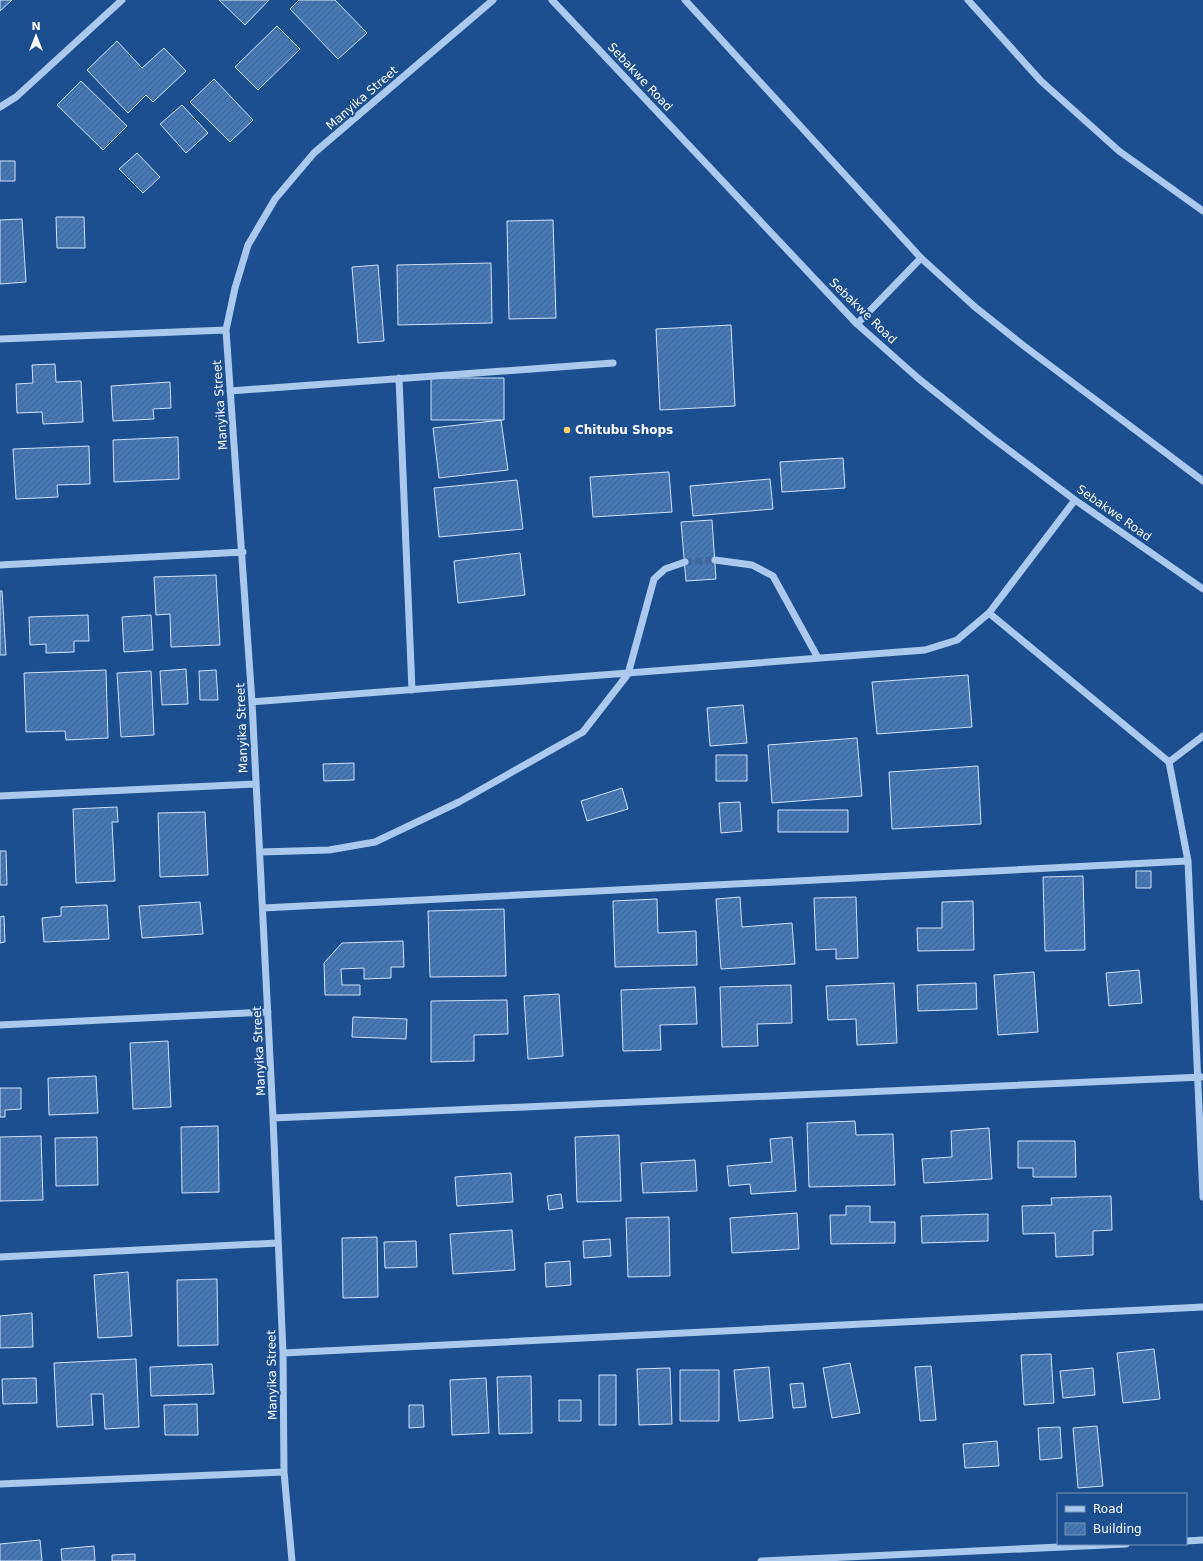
<svg xmlns="http://www.w3.org/2000/svg" width="1203" height="1561" viewBox="0 0 1203 1561" font-family="'DejaVu Sans',sans-serif">
<style>
.building{fill:url(#building-hatch);stroke:#cfe3fa}
.lines{fill:none;stroke-linecap:round;stroke-linejoin:round}
.minor-tunnel{stroke:#3d69a0;stroke-width:7;stroke-dasharray:7 3.5;stroke-linecap:butt}
.minor{stroke:#a9c9ee;stroke-width:7}
.poi-dot{fill:#ffd166;stroke:#1b4f8f;stroke-width:1.5}
.labels{text-anchor:middle;stroke-width:4;stroke-linejoin:round;paint-order:stroke}
.street-label{font-size:12px;fill:#fff;stroke:#1b4f8f}
.poi-label{font-size:12px;font-weight:bold;fill:#fff;stroke:#1b4f8f;text-anchor:start}
</style>
<defs>
<pattern id="building-hatch" width="6" height="6" patternUnits="userSpaceOnUse"><rect width="6" height="6" fill="#4478b7"/><path d="M-1 1l2-2M0 6l6-6M5 7l2-2" fill="none" stroke="#486282"/></pattern>
</defs>
<rect width="100%" height="100%" fill="#1b4f8f"/>
<path class="building" d="M0,0h12l-12,11z
M219,0h50l-24,25z
M299,0h36l32,33 -29,26 -48,-50z
M277,26l23,23 -42,41 -23,-23z
M117,41l25,27 22,-20 22,23 -33,31 -7,-7 -18,18 -41,-43z
M214,79l39,41 -23,22 -40,-40z
M81,81l46,45 -24,24 -46,-45z
M182,105l26,28 -22,20 -26,-29z
M137,153l23,24 -17,16 -24,-24z
M0,161h15v20h-15z
M56,217h28l1,31h-28z
M22,219l4,63 -26,2v-64z
M553,220l3,98 -47,1 -2,-98z
M491,263l1,60 -94,2 -1,-60z
M378,265l6,76 -26,2 -6,-76z
M731,325l4,81 -75,4 -4,-81z
M55,364l1,18 25,-1 2,41 -40,2 -1,-12 -25,1 -1,-29 17,-1 -1,-18z
M431,378h73v42h-73z
M170,382l1,26 -18,1 1,10 -41,2 -2,-35z
M501,420l7,50 -69,8 -6,-50z
M178,437l1,42 -65,3 -1,-42z
M89,446l1,38 -33,1 1,12 -42,2 -3,-50z
M843,458l2,30 -63,4 -2,-30z
M669,472l3,40 -79,5 -3,-40z
M770,479l3,30 -80,7 -3,-30z
M517,480l6,49 -84,8 -5,-49z
M712,520l4,59 -30,2 -5,-59z
M520,553l5,42 -67,8 -4,-42z
M216,575l4,70 -49,2 -1,-33 -14,1 -2,-38z
M0,591h2l4,64h-6z
M88,615l1,26h-15v11l-28,1v-9l-16,1 -1,-28z
M151,615l2,35 -29,2 -2,-35z
M186,669l2,35 -26,1 -2,-34z
M106,670l2,68 -42,2 -1,-9 -39,1 -2,-59z
M216,670l2,30h-18l-1,-29z
M151,671l3,64 -33,2 -4,-64z
M968,675l4,52 -95,7 -5,-52z
M743,705l4,38 -37,3 -3,-38z
M857,738l5,58 -90,7 -4,-58z
M716,755h31v26h-31z
M354,763v17l-30,1 -1,-17z
M978,766l3,58 -89,5 -3,-57z
M622,788l6,21 -41,12 -6,-20z
M740,802l2,29 -21,2 -2,-30z
M117,807l1,15h-6l3,59 -39,2 -3,-74z
M778,810h70v22h-70z
M205,812l3,63 -48,2 -2,-64z
M0,851h6l1,34h-7z
M1136,871h15v17h-15z
M1083,876l2,74 -40,1 -2,-74z
M740,897l2,30 50,-4 3,41 -74,5 -5,-70z
M856,897l2,61 -22,1v-10l-20,1 -2,-52z
M657,899l1,34 38,-2 1,34 -82,2 -2,-66z
M973,901l1,49 -56,1 -1,-23h25v-26z
M200,902l3,32 -61,4 -3,-32z
M107,905l2,34 -65,3 -2,-24 19,-2v-9z
M504,909l2,67 -76,1 -2,-66z
M4,916l1,26 -5,1v-26z
M403,941l1,26h-13v11l-27,1v-11l-23,1 1,16h18v10h-35l-1,-32 18,-20z
M1139,970l3,33 -33,3 -3,-33z
M1034,972l4,60 -40,3 -4,-60z
M894,983l3,60 -40,2 -1,-26 -28,1 -2,-34z
M976,983l1,26 -59,2 -1,-26z
M791,985l1,38 -35,1 1,22 -36,1 -2,-60z
M695,987l2,37 -37,1 1,25 -38,1 -2,-61z
M559,994l4,62 -35,3 -4,-63z
M507,1000l1,34 -34,1v26l-43,1v-61z
M353,1017l54,2 -1,20 -54,-2z
M168,1041l3,66 -38,2 -3,-66z
M96,1076l2,37 -49,2 -1,-37z
M0,1088h21v21l-16,1v7h-5z
M855,1121l1,14 37,-1 2,51 -86,2 -2,-64z
M218,1126l1,66 -37,1 -1,-66z
M989,1128l3,51 -68,4 -2,-24 30,-2 -1,-26z
M619,1135l2,66 -44,1 -2,-65z
M41,1136l2,64 -43,1v-64z
M97,1137l1,48 -42,1 -1,-48z
M792,1137l4,54 -45,3 -1,-10 -21,2 -2,-20 45,-4 -2,-23z
M1018,1141h57l1,36h-43v-9h-15z
M695,1160l2,31 -54,2 -2,-30z
M511,1173l2,29 -56,4 -2,-29z
M561,1194l2,14 -14,2 -2,-14z
M1111,1196l1,34 -19,1v24l-37,2 -1,-24 -32,1 -1,-28 30,-1 -1,-7z
M846,1206h24v16h25v21l-64,1 -1,-29h16z
M797,1213l2,36 -67,4 -2,-35z
M988,1214v27l-66,2 -1,-27z
M669,1217l1,59 -42,1 -2,-59z
M512,1230l3,40 -62,4 -3,-40z
M377,1237l1,60 -35,1 -1,-60z
M610,1239l1,17 -27,2 -1,-17z
M416,1241l1,26 -32,1 -1,-26z
M570,1261l1,24 -25,2 -1,-24z
M128,1272l4,64 -34,2 -4,-63z
M217,1279l1,66 -40,1 -1,-66z
M32,1313l1,34 -33,1v-32z
M1154,1349l6,50 -37,4 -6,-50z
M1051,1354l3,49 -30,2 -3,-50z
M136,1359l3,68 -34,2 -2,-35h-12l2,31 -36,2 -3,-64z
M850,1363l10,50 -28,5 -9,-50z
M212,1364l2,30 -63,2 -1,-29z
M931,1366l5,54 -16,1 -5,-54z
M769,1367l4,51 -34,3 -5,-51z
M670,1368l2,56 -33,1 -2,-56z
M1093,1368l2,27 -32,3 -3,-27z
M680,1370h39v51h-39z
M599,1375h17v50h-17z
M531,1376l1,57 -33,1 -2,-57z
M36,1378l1,25 -34,1 -1,-25z
M486,1378l3,55 -37,2 -2,-55z
M803,1383l3,24 -13,1 -3,-24z
M559,1400h22v21h-22z
M197,1404l1,31h-33l-1,-30z
M409,1405h14l1,22 -15,1z
M1097,1426l6,60 -25,2 -5,-60z
M1060,1427l2,31 -22,2 -2,-32z
M997,1441l2,25 -34,2 -2,-24z
M40,1540l2,21h-42v-17z
M94,1546l1,15h-33l-1,-12z
M135,1554v7h-23v-6z"/>
<g class="lines">
<path class="minor-tunnel" d="M685,562l30,-2"/>
<path class="minor" d="M552,0l305,324 62,55 71,57 85,64 128,89
M685,0l236,258 54,49 49,39 179,135
M968,0l73,81 78,70 84,60
M0,107l16,-10 106,-97
M857,324l64,-66
M0,339l226,-9
M399,378l13,312
M230,391l383,-28
M715,560l37,5 21,11 45,82
M0,565l243,-13
M989,613l180,149 19,99 15,336
M252,702l673,-52 32,-10 32,-27 86,-113
M1169,762l34,-26
M0,796l255,-12
M260,852l69,-2 46,-8 84,-40 124,-70 45,-58 26,-95 11,-10 20,-7
M263,908l925,-47
M0,1025l268,-13
M273,1118l930,-41
M0,1257l278,-14
M283,1353l920,-46
M0,1484l284,-12
M1186,1541l17,-1
M292,1561l-8,-89 -1,-119 -10,-235 -21,-416 -26,-372 9,-42 13,-43 27,-46 39,-46 179,-153
M761,1561l365,-17"/>
</g>
<circle class="poi-dot" cx="567" cy="430" r="4"/>
<g class="labels">
<g class="street-label">
<text transform="translate(640 77) rotate(47)" y="4">Sebakwe Road</text>
<text transform="translate(362 98) rotate(-41)" y="4">Manyika Street</text>
<text transform="translate(863 311) rotate(44)" y="4">Sebakwe Road</text>
<text transform="translate(220 405) rotate(-94)" y="4">Manyika Street</text>
<text transform="translate(1114 513) rotate(35)" y="4">Sebakwe Road</text>
<text transform="translate(242 728) rotate(-92)" y="4">Manyika Street</text>
<text transform="translate(259 1051) rotate(-93)" y="4">Manyika Street</text>
<text transform="translate(272 1375) rotate(-91)" y="4">Manyika Street</text>
</g>
<g class="poi-label">
<text x="575" y="434">Chitubu Shops</text>
</g>
</g>
<rect x="1057" y="1493" width="130" height="52" fill="#1b4f8f" stroke="#7695bc"/>
<rect x="1065" y="1506" width="20" height="6" fill="#a9c9ee" stroke="#7695bc"/>
<text x="1093" y="1513" font-size="12" fill="#ffffff">Road</text>
<rect x="1065" y="1523" width="20" height="12" fill="url(#building-hatch)" stroke="#7695bc"/>
<text x="1093" y="1533" font-size="12" fill="#ffffff">Building</text>
<g transform="translate(36 36)" stroke="#1b4f8f" stroke-width="3" paint-order="stroke">
<path d="M0-3L7 15L0 10L-7 15Z" fill="#ffffff"/>
<text y="-6" font-size="11" font-weight="bold" text-anchor="middle" fill="#ffffff">N</text>
</g>
</svg>
